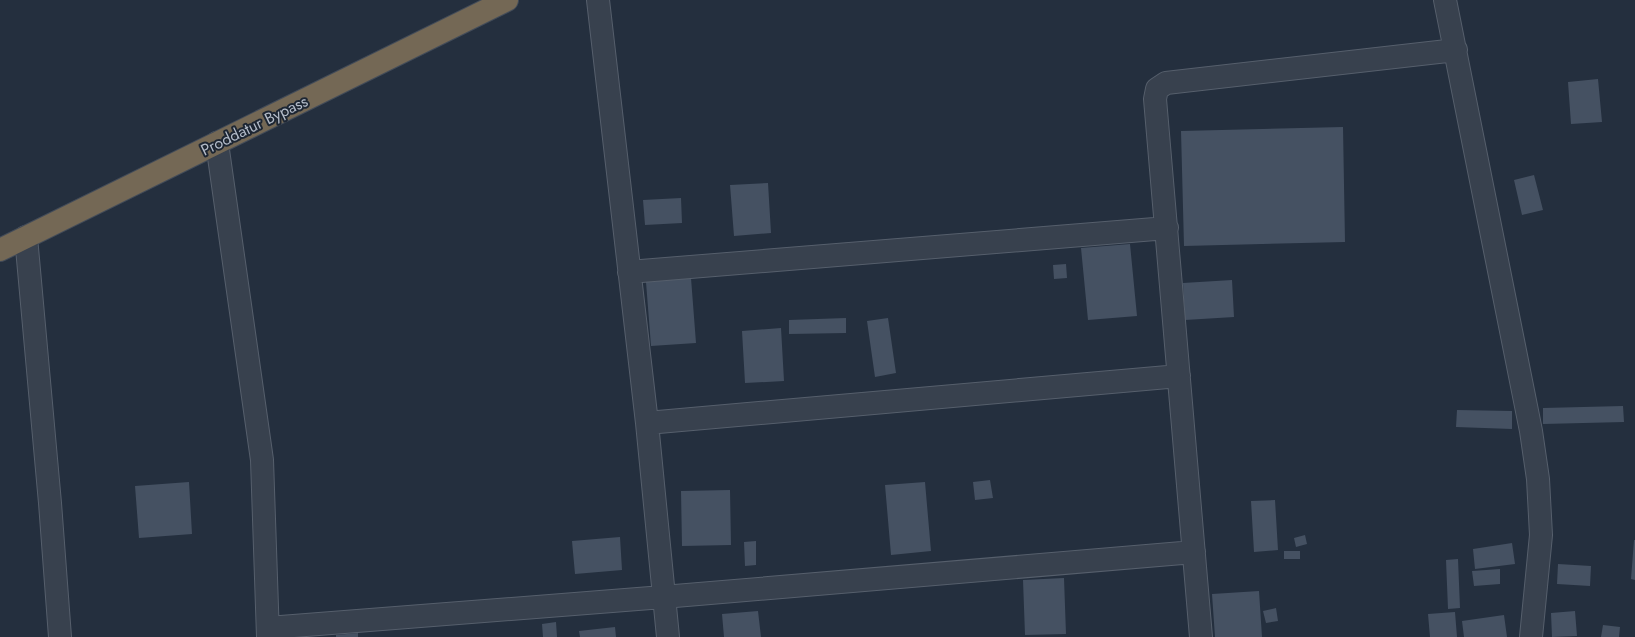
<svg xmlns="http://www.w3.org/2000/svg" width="1635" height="637" viewBox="0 0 1635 637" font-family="Jost,sans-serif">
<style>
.building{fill:#455162}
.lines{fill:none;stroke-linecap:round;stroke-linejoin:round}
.minor-casing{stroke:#565f6c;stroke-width:24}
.highway-casing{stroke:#434c59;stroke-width:24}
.minor{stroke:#38414e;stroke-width:22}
.highway{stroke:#746855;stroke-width:22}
.labels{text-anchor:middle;stroke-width:4;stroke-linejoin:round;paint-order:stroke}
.street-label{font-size:16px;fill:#b4bcc9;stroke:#1d2633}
</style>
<rect width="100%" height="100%" fill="#242f3e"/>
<path class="building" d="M1598,79l4,43 -31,2 -3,-42z
M1343,127l2,115 -161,4 -3,-115z
M1534,175l9,35 -21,5 -8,-35z
M768,183l3,50 -37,3 -4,-51z
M681,198l1,25 -37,2 -2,-25z
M1130,244l7,72 -49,4 -7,-72z
M1066,264l1,14 -13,1 -1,-14z
M691,278l5,65 -45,3 -5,-64z
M1232,280l2,37 -49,3 -2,-37z
M846,318v15l-57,1v-14z
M888,318l8,55 -21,4 -8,-56z
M781,328l3,53 -39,2 -3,-52z
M1623,406l1,16 -81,2v-16z
M1457,410l55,1v18l-56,-2z
M990,480l3,18 -18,2 -2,-18z
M189,482l3,52 -53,4 -4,-52z
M925,482l6,69 -40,4 -6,-70z
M730,490l1,55 -49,1 -1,-55z
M1275,500l3,50 -24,2 -3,-51z
M1305,535l2,9 -11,3 -2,-9z
M620,537l2,33 -47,4 -3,-33z
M1634,540h1v40l-4,-1z
M756,541v24l-11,1 -1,-24z
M1512,543l3,21 -40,5 -2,-20z
M1284,551h16v8h-16z
M1458,559l2,49 -12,1 -2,-49z
M1558,564l33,2 -1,20 -33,-2z
M1500,569v15l-26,2 -2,-15z
M1064,578l2,56 -41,1 -2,-55z
M1259,591l3,46h-47l-3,-43z
M1276,608l2,13 -12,2 -3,-12z
M758,611l3,26h-37l-2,-23z
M1575,611l2,25 -25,1 -1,-24z
M1455,612l2,25h-27l-2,-23z
M1504,615l3,22h-43l-2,-16z
M556,622l1,15h-14l-1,-13z
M1603,625l17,2 -1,10h-18z
M615,627l1,10h-36l-1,-6z
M358,633v4h-22v-2z"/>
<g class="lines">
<g class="minor-casing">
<path id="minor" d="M598,0l49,423 21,214
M1445,0l86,431 7,48 3,56 -10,102
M217,143l45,317 6,177
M26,237l24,266 10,134
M629,272l538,-44
M647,423l532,-47
M268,628l395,-31 531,-45
M1201,637l-46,-538 2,-10 9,-6 290,-33"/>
</g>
<g class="highway-casing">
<path id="highway" d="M0,250l507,-250"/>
</g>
<use href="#minor" class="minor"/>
<use href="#highway" class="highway"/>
</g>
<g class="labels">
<g class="street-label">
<text transform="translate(254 125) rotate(-26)" y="6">Proddatur Bypass</text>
</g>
</g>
</svg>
